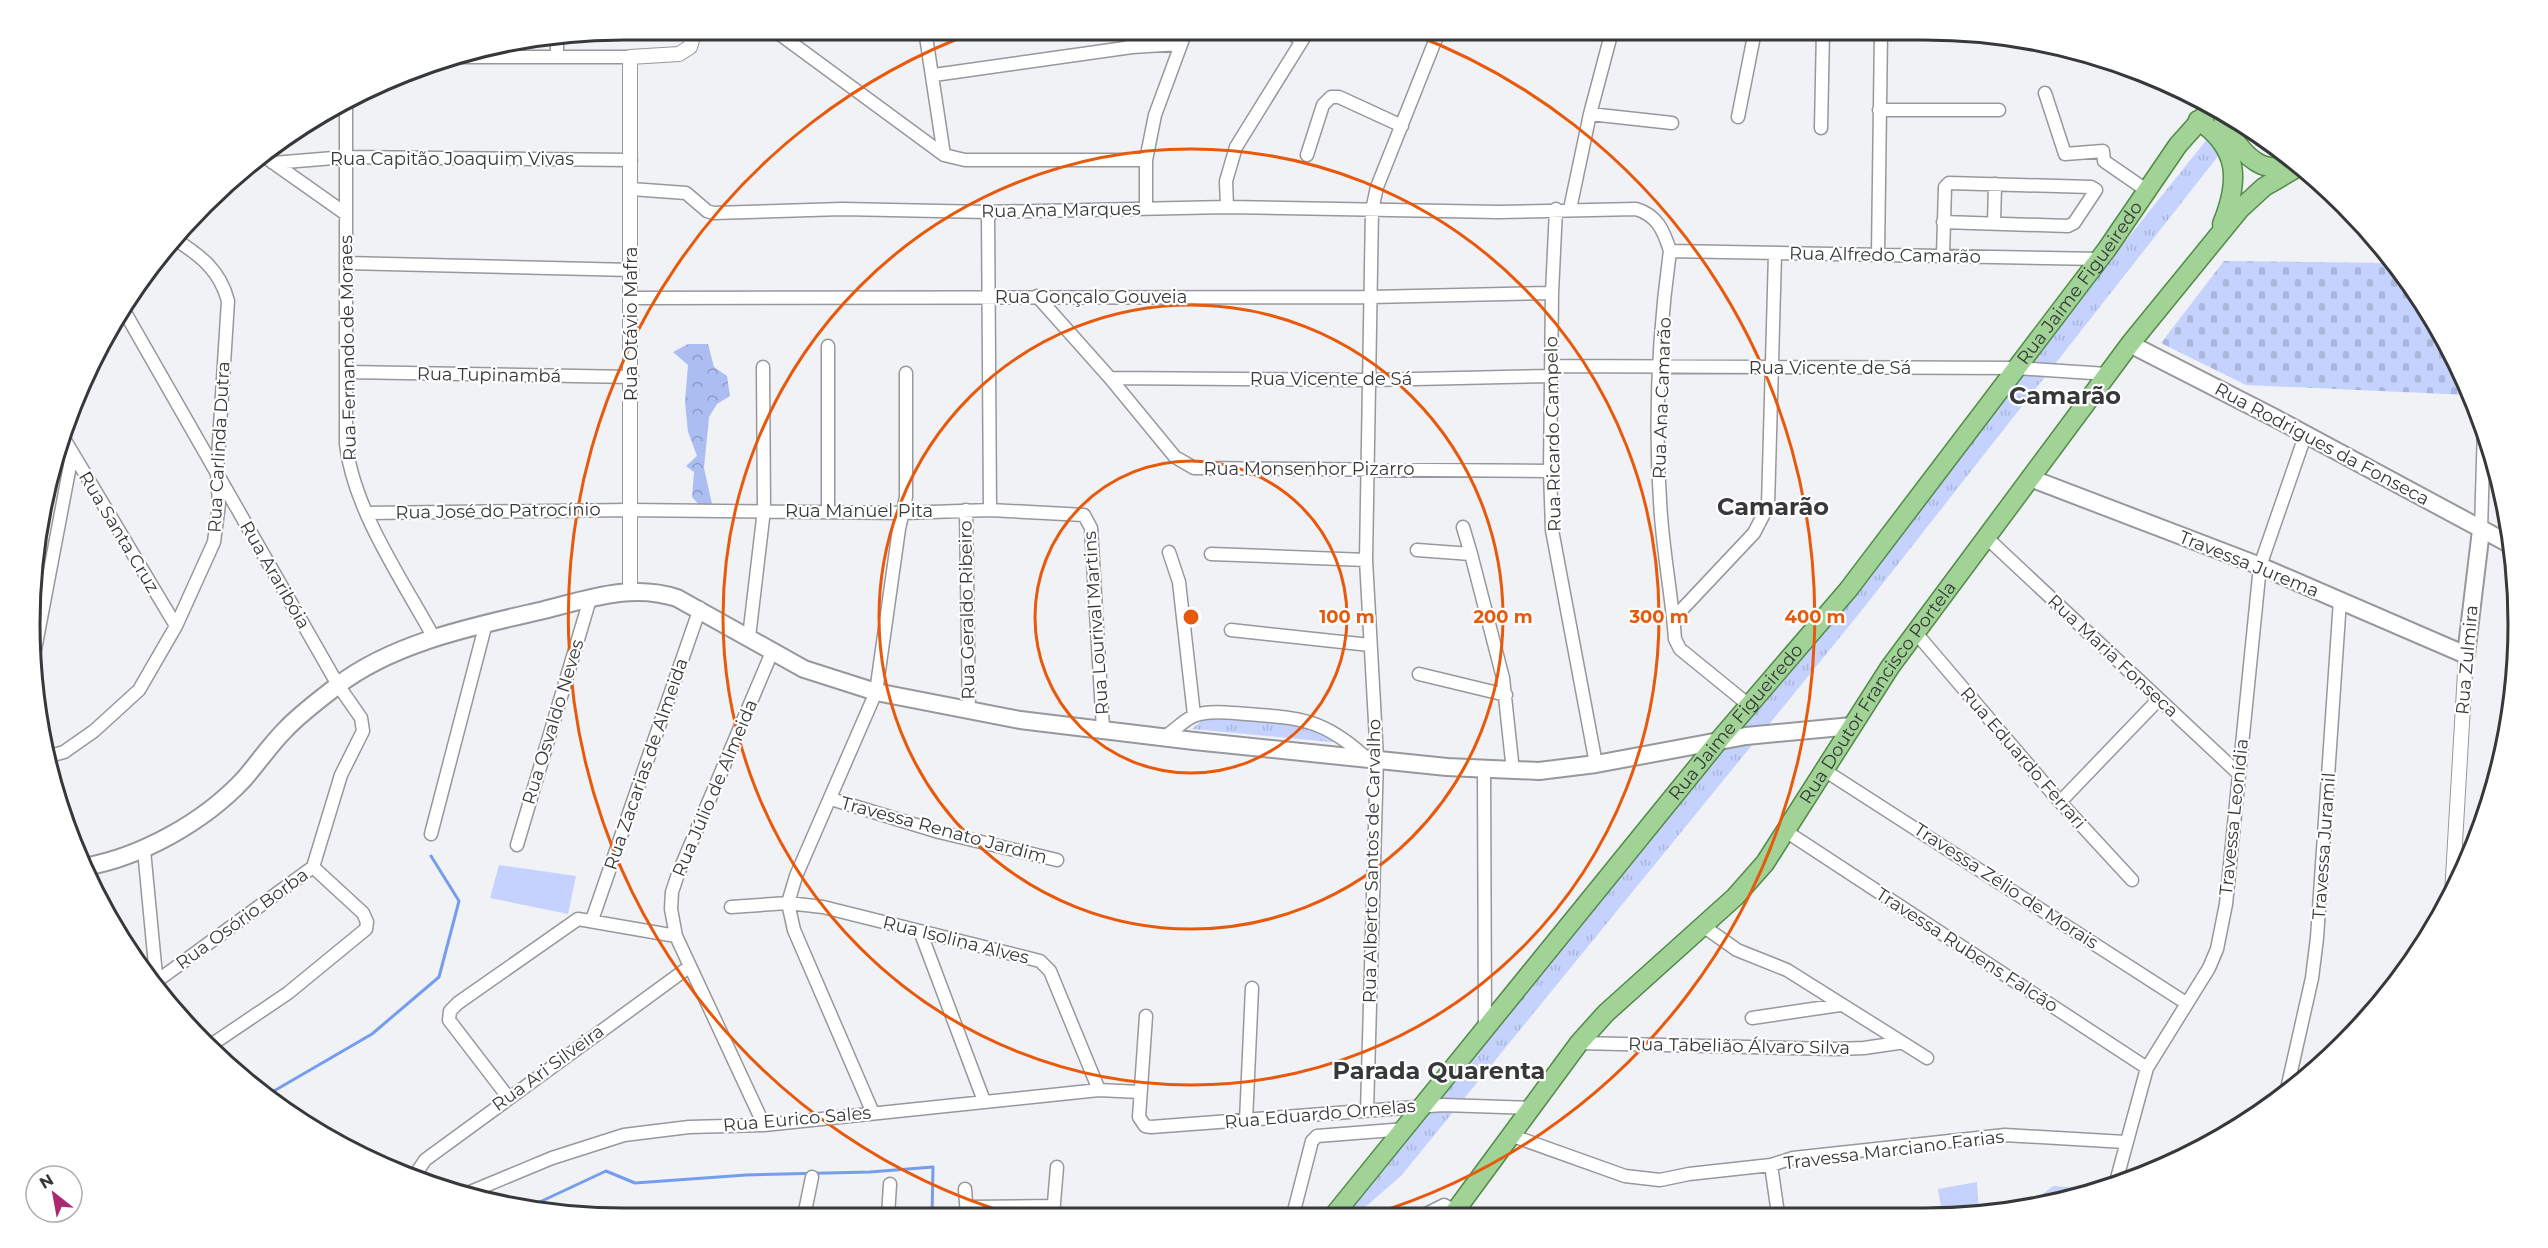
<svg xmlns="http://www.w3.org/2000/svg" width="2548" height="1248" viewBox="0 0 2548 1248" font-family="Montserrat,sans-serif">
<style>
.grass{fill:#c4d2fd}
.forest{fill:url(#forest-crowns)}
.cemetery{fill:url(#cemetery-stones)}
.park{fill:url(#park-tufts)}
.lines{fill:none;stroke-linecap:round;stroke-linejoin:round}
.stream{stroke:#749dee;stroke-width:3}
.minor-casing{stroke:#97989b;stroke-width:15}
.tertiary-casing{stroke:#97989b;stroke-width:16}
.secondary-casing{stroke:#97989b;stroke-width:20}
.primary-casing{stroke:#528a47;stroke-width:21}
.minor{stroke:#fff;stroke-width:12}
.tertiary{stroke:#fff;stroke-width:14}
.secondary{stroke:#fff;stroke-width:16}
.primary{stroke:#a0d395;stroke-width:18}
.ring{fill:none;stroke:#e8590c;stroke-width:3}
.labels{text-anchor:middle;stroke-width:4.5;stroke-linejoin:round;paint-order:stroke}
.street-label{font-size:18px;fill:#373839;stroke:#fff}
.district-label{font-size:24px;font-weight:bold;fill:#373839;stroke:#fff}
.rim{fill:none;stroke:#373839;stroke-width:3}
.centre{fill:#e8590c;stroke:#fff;stroke-width:3}
.ring-label{font-size:18px;text-anchor:middle;font-weight:bold;fill:#e8590c;stroke:#fff;stroke-width:4.5;stroke-linejoin:round;paint-order:stroke}
</style>
<defs>
<pattern id="forest-crowns" width="20" height="18" patternUnits="userSpaceOnUse" patternTransform="scale(1.5)"><rect width="20" height="18" fill="#acbdf1"/><path d="M2 6a3 3 0 1 1 6 0M12 15a3 3 0 1 1 6 0" fill="none" stroke="#8d9bc4"/></pattern>
<pattern id="cemetery-stones" width="16" height="16" patternUnits="userSpaceOnUse" patternTransform="scale(1.5)"><rect width="16" height="16" fill="#c4d2fd"/><path d="M2 7V4a2 2 0 0 1 4 0v3zM10 15v-3a2 2 0 0 1 4 0v3z" fill="#a9b5da"/></pattern>
<pattern id="park-tufts" width="24" height="20" patternUnits="userSpaceOnUse" patternTransform="scale(1.5)"><rect width="24" height="20" fill="#c4d2fd"/><path d="M3 7l-1-3M5 7V3M7 7l1-3M15 17l-1-3M17 17v-4M19 17l1-3" fill="none" stroke="#a9b5da"/></pattern>
</defs>
<rect width="100%" height="100%" fill="#f1f2f6"/>
<path class="grass" d="M499,865l77,11 -8,38 -78,-16z
M1977,1182l2,31h-37l-4,-24z
M2053,1186l38,3 -64,17z"/>
<path class="forest" d="M688,344h20l6,23 13,9 3,20 -13,8 -8,13 -5,51 8,36 -10,4 -10,-11 2,-25 -8,-6 11,-10 -9,-24 -3,-30 3,-37 -15,-13z"/>
<path class="cemetery" d="M2224,261l169,2 45,64 31,68 -223,-10 -85,-42z"/>
<path class="park" d="M2212,133l14,13 -364,464 -461,566 -45,39h-11z
M1204,718c46,1 97,-1 137,25l-149,-14z"/>
<g class="lines">
<path class="stream" d="M267,1095l105,-61 67,-57 20,-76 -28,-45
M529,1207l77,-36 29,12 111,-8 124,-3 63,-5 -1,49"/>
<g class="minor-casing">
<path id="minor" d="M774,30l170,125 21,5h181
M925,30l19,125
M1130,30l2,17
M1288,31l14,10
M557,56v-19
M450,57h180
M934,75l198,-28 48,-3
M2045,93l20,61 38,-3 1,10 42,29
M1879,110h120
M1590,114l82,9
M1738,117l17,-86
M1821,128l2,-97
M261,154l85,60v230c8,67 56,135 88,194
M1307,155l16,-50 8,-8h8l63,29
M273,163l73,-6 285,3
M631,189l55,4 21,18 6,2 129,-4 146,3 239,-5 271,5 138,-3c21,6 28,22 34,42 -12,87 -16,177 -9,265 3,41 11,82 14,123l5,10 70,57
M1227,207l-1,-26 10,-34 72,-116
M1146,208v-48l9,-45 31,-84
M1556,209l-4,84 -2,178 2,59 44,234
M1570,209l20,-95 22,-83
M988,212l2,298
M346,214v-113
M1994,224l1,-40
M1670,251l430,8
M1878,254l3,-223
M1943,255l2,-68 4,-4 142,4 5,3 -22,33 -6,3 -125,-4
M346,263l286,7
M1037,296l73,82 65,79 19,11 356,3
M631,298l740,-1 181,-4
M123,309l215,376 23,33 2,13 -22,44 -28,92 -156,114
M828,346v164
M1552,366l464,2 91,6
M346,372l286,5
M1110,378l260,2 182,-4
M63,437l113,189
M966,510l3,201
M366,513l263,-3 274,3 87,-3 94,5 7,13 12,201
M1463,527l8,27
M2481,530l3,-103
M1987,538l252,236
M1417,550l54,4 32,124 10,93
M1169,552l10,30 15,133
M1211,554l155,6
M1673,619l81,-86 14,-27 7,-252
M1231,630l139,15
M1916,633l144,169 72,78
M749,637l15,-127 -1,-143
M34,655l38,-200
M1419,674l87,21
M1166,736c9,-6 20,-18 30,-21 15,-5 35,-2 51,-1 53,4 76,5 117,42
M46,757l18,-5 30,-21 45,-41 37,-64 38,-84 5,-38 -2,-31 11,-172c-8,-31 -28,-46 -55,-63
M1484,769l1,261
M1824,770l362,233
M831,799l108,33 118,28
M2060,802l98,-102
M1787,832l360,236
M431,834l55,-211
M517,845l73,-246
M144,850l13,136
M731,907l57,-4 35,4 217,54 10,10 49,119
M592,920l108,-312
M1703,926l34,24 50,20 140,88
M920,931l64,170
M1146,1016l-7,101 6,9 6,1 292,-22 89,3
M1752,1018l88,-13
M1579,1043l258,6 27,-1 34,-5
M208,1047l80,-54 78,-64 1,-7 -4,-9 -50,-46
M2287,1089l25,-111 5,-40 23,-338
M508,1097l-59,-77 1,-9 8,-8 120,-84 98,17
M1367,1111l10,-353 -11,-198 6,-350 5,-23 62,-156
M873,1113l-79,-183 -6,-27 8,-27 80,-184 23,-163 7,-32v-124
M1246,1121l6,-133
M764,1125l-88,-189 -5,-27 1,-17 6,-18 94,-222
M1513,1136l112,40 35,4 29,-6 82,-9 22,-7 212,-23 120,7
M1771,1165l7,49
M414,1177l11,-17 264,-193
M2116,1182l31,-114 62,-100 8,-19 9,-45 34,-338 45,-130
M965,1189l2,27
M463,1195l89,-37 72,-23 65,-8 75,-2 335,-35 41,2
M967,1207l87,-1
M1294,1211l18,-70 5,-5 89,-7
M1426,1214l18,-9 12,6
M1053,1215l4,-48
M804,1216l8,-39
M888,1216l2,-32"/>
</g>
<g class="tertiary-casing">
<path id="tertiary" d="M630,591v-534l49,-3 11,-7 5,-17
M2452,894l14,-239"/>
</g>
<g class="secondary-casing">
<path id="secondary" d="M2130,344l145,74 238,128
M2030,478l230,88 206,89 15,-125
M84,867c57,-10 120,-45 160,-88 14,-16 26,-34 41,-49 15,-16 34,-30 52,-44 57,-44 138,-60 207,-76 44,-11 88,-27 133,-12l127,71 72,23 144,28 174,21 253,26 92,4 57,-7 150,-28 106,-10"/>
</g>
<g class="primary-casing">
<g id="primary">
<path d="M2221,112c6,19 22,45 41,53 10,4 23,2 34,3"/>
<path d="M2198,120c41,28 42,60 24,104"/>
<path id="s1" d="M1453,1214l126,-171 27,-30 129,-116 30,-34 125,-196 240,-323 110,-135 24,-22 36,-21"/>
<path id="s2" d="M1334,1215l386,-476 128,-149 259,-341 71,-104 34,-38"/>
</g>
</g>
<use href="#minor" class="minor"/>
<use href="#tertiary" class="tertiary"/>
<use href="#secondary" class="secondary"/>
<use href="#primary" class="primary"/>
</g>
<g class="ring">
<circle cx="1191" cy="617" r="156"/>
<circle cx="1191" cy="617" r="312"/>
<circle cx="1191" cy="617" r="468"/>
<path d="M1014 1215A624 624 0 0 1 978 31M1410 33A624 624 0 0 1 1373 1214"/>
</g>
<g class="labels">
<g class="street-label">
<text x="452" y="165">Rua Capitão Joaquim Vivas</text>
<text transform="translate(1061 210) rotate(-1)" y="6">Rua Ana Marques</text>
<text transform="translate(1885 255) rotate(1)" y="6">Rua Alfredo Camarão</text>
<text dy="6" stroke="none"><textPath href="#s2" startOffset="1194">Rua Jaime Figueiredo</textPath></text>
<text x="1091" y="303">Rua Gonçalo Gouveia</text>
<text transform="translate(631 324) rotate(-90)" y="6">Rua Otávio Mafra</text>
<text transform="translate(348 348) rotate(-91)" y="6">Rua Fernando de Moraes</text>
<text x="1830" y="374">Rua Vicente de Sá</text>
<text transform="translate(489 375) rotate(1)" y="6">Rua Tupinambá</text>
<text x="1331" y="385">Rua Vicente de Sá</text>
<text transform="translate(1662 398) rotate(-88)" y="6">Rua Ana Camarão</text>
<text transform="translate(1553 434) rotate(-91)" y="6">Rua Ricardo Campelo</text>
<text transform="translate(2322 444) rotate(28)" y="6">Rua Rodrigues da Fonseca</text>
<text transform="translate(219 447) rotate(-87)" y="6">Rua Carlinda Dutra</text>
<text x="1309" y="475">Rua Monsenhor Pizarro</text>
<text transform="translate(498 511) rotate(-1)" y="6">Rua José do Patrocínio</text>
<text x="859" y="517">Rua Manuel Pita</text>
<text transform="translate(119 532) rotate(59)" y="6">Rua Santa Cruz</text>
<text transform="translate(2249 564) rotate(22)" y="6">Travessa Jurema</text>
<text transform="translate(275 575) rotate(60)" y="6">Rua Araribóia</text>
<text transform="translate(967 610) rotate(-91)" y="6">Rua Geraldo Ribeiro</text>
<text transform="translate(1096 623) rotate(-94)" y="6">Rua Lourival Martins</text>
<text transform="translate(2113 656) rotate(43)" y="6">Rua Maria Fonseca</text>
<text transform="translate(2467 660) rotate(-85)" y="6">Rua Zulmira</text>
<text dy="6" stroke="none"><textPath href="#s1" startOffset="676">Rua Doutor Francisco Portela</textPath></text>
<text transform="translate(553 722) rotate(-73)" y="6">Rua Osvaldo Neves</text>
<text dy="6" stroke="none"><textPath href="#s2" startOffset="636">Rua Jaime Figueiredo</textPath></text>
<text transform="translate(2023 758) rotate(49)" y="6">Rua Eduardo Ferrari</text>
<text transform="translate(646 764) rotate(-71)" y="6">Rua Zacarias de Almeida</text>
<text transform="translate(715 788) rotate(-67)" y="6">Rua Júlio de Almeida</text>
<text transform="translate(2234 817) rotate(-84)" y="6">Travessa Leonídia</text>
<text transform="translate(944 830) rotate(15)" y="6">Travessa Renato Jardim</text>
<text transform="translate(2324 846) rotate(-86)" y="6">Travessa Juramil</text>
<text transform="translate(1372 861) rotate(-89)" y="6">Rua Alberto Santos de Carvalho</text>
<text transform="translate(2006 886) rotate(33)" y="6">Travessa Zélio de Morais</text>
<text transform="translate(242 919) rotate(-36)" y="6">Rua Osório Borba</text>
<text transform="translate(956 940) rotate(14)" y="6">Rua Isolina Alves</text>
<text transform="translate(1967 950) rotate(33)" y="6">Travessa Rubens Falcão</text>
<text transform="translate(1739 1046) rotate(1)" y="6">Rua Tabelião Álvaro Silva</text>
<text transform="translate(548 1068) rotate(-36)" y="6">Rua Ari Silveira</text>
<text transform="translate(1320 1114) rotate(-5)" y="6">Rua Eduardo Ornelas</text>
<text transform="translate(797 1119) rotate(-5)" y="6">Rua Eurico Sales</text>
<text transform="translate(1894 1150) rotate(-7)" y="6">Travessa Marciano Farias</text>
</g>
<g class="district-label">
<text x="2065" y="404">Camarão</text>
<text x="1773" y="515">Camarão</text>
<text x="1439" y="1079">Parada Quarenta</text>
</g>
</g>
<path d="M0 0H2548V1248H0ZM624 40H1924A584 584 0 0 1 2508 624V624A584 584 0 0 1 1924 1208H624A584 584 0 0 1 40 624V624A584 584 0 0 1 624 40Z" fill="#fff" fill-rule="evenodd"/>
<path class="rim" d="M624 40H1924A584 584 0 0 1 2508 624V624A584 584 0 0 1 1924 1208H624A584 584 0 0 1 40 624V624A584 584 0 0 1 624 40Z"/>
<circle cx="1191" cy="617" r="9" class="centre"/>
<g class="ring-label">
<text x="1347" y="623">100 m</text>
<text x="1503" y="623">200 m</text>
<text x="1659" y="623">300 m</text>
<text x="1815" y="623">400 m</text>
</g>
<g transform="translate(54 1194) rotate(329)"><circle r="28" fill="#ffffff" stroke="#afafb0" stroke-width="1.5"/>
<path d="M0-4.5L10 22L0 15L-10 22Z" fill="#ab276f"/>
<text y="-9" font-size="16" font-weight="bold" text-anchor="middle" fill="#373839">N</text>
</g>
</svg>
